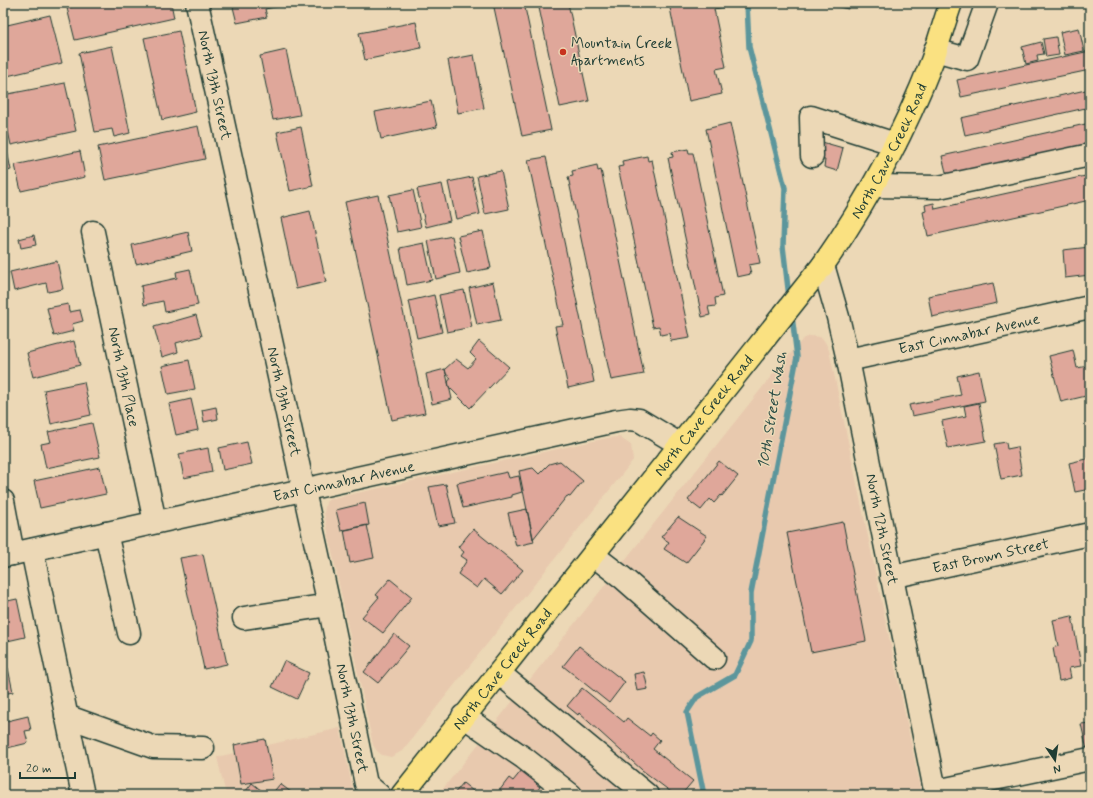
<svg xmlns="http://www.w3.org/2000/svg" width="1093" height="798" viewBox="0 0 1093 798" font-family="Mynerve,sans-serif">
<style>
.built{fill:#e8c9ae}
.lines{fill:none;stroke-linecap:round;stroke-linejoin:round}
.stream{stroke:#5c969c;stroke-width:5.5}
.building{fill:#dfa79a;stroke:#1f3d34}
.minor-casing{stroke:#1f3d34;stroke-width:25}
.major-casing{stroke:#1f3d34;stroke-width:25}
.minor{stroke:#ecd8b6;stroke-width:22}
.major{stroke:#fae181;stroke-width:22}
.poi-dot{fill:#c8321e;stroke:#ecd8b6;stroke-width:1.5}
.labels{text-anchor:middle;stroke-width:3;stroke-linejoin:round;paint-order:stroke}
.poi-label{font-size:15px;fill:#1f3d34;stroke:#ecd8b6;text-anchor:start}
.street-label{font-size:15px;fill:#1f3d34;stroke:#ecd8b6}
.water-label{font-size:16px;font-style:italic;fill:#294c45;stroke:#ecd8b6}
</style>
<rect width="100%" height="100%" fill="#ecd8b6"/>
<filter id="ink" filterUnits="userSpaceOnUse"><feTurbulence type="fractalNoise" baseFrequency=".025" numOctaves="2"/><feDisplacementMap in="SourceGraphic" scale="8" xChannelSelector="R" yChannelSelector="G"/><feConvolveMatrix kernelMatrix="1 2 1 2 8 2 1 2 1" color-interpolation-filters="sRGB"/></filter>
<g filter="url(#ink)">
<path class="built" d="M810,336l10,1 5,5 4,8 93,445h-484l335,-421 30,-35z
M619,437l12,8 2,15 -6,8 -225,283 -11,6 -9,-2 -5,-4 -4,-6 -49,-232 2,-11 4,-3 277,-61z
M340,728l14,67h-128l-9,-38z"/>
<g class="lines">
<path class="stream" d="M747,3l2,44 36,141 -2,58 6,51
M704,795l-17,-83 10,-15 38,-22 16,-34v-48l46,-236 -5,-41"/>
</g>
<path class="building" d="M88,3h83l3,15 -99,22 -8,-32z
M232,3h63l-30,6 2,8 -30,6z
M493,3h31l27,127 -29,6z
M538,3h30l21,98 -29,6z
M669,3h56l1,4 -12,2 12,58 -10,2 6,25 -33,7z
M820,3h29l-1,6z
M50,15l12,48 -59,14v-51z
M416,22l5,26 -56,12 -6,-27z
M1079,28l5,23 -19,4 -5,-23z
M179,31l17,81 -34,8 -18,-82z
M1056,37l3,18 -13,2 -3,-18z
M1041,42l3,12 -7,1 1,6 -12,3 -4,-17z
M112,46l18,87 -16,4 -2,-8 -17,3 -16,-79z
M286,50l14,65 -27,5 -13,-64z
M1090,51v19l-129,27 -4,-17z
M474,55l10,53 -26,5 -10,-53z
M65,83l11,48 -65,14 -8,-37v-13z
M1090,89v18l-125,28 -4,-17z
M431,101l6,26 -56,12 -6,-27z
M730,123l30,140 -11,2 2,9 -14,3 -31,-148z
M1090,123v26l-142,31 -6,-24z
M198,126l7,33 -100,21 -7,-33z
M301,127l12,59 -23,5 -13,-59z
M822,142l21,6 -6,23 -13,-4 1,-7 -6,-1z
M6,146l5,24 -8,2v-25z
M688,149l1,4h4l30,143 -8,2 1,8 -8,1 2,8 -8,2 -34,-159 5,-1 -1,-5z
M80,151l5,26 -64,14 -6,-26z
M647,156l1,5 4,-1 38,178 -19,3 -1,-8 -9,2 -2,-9 -6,1 -35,-160 5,-1 -1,-5z
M546,157l48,225 -26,6 -13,-62 8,-1 -35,-165z
M597,165l1,6 3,-1 43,204 -33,6 -43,-203 5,-1 -1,-5z
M501,171l8,38 -24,5 -8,-38z
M1090,175v25l-162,36 -5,-24 3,-1 -1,-6 9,-2 1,6z
M472,177l8,37 -24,5 -8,-37z
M442,184l8,37 -24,6 -9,-38z
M413,190l8,37 -24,5 -8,-37z
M378,195l47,218 -33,7 -47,-218z
M310,211l16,71 -30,7 -15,-71z
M483,231l8,37 -24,5 -9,-37z
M188,232l4,19 -56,13 -4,-19z
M34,235l2,10 -15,3 -2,-9z
M452,236l8,37 -24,6 -8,-38z
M424,243l8,37 -25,5 -7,-37z
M1090,247v28l-25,3 -2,-28z
M57,261l6,28 -15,3 -2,-9 -32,8 -4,-19z
M190,269l8,36 -33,7 -2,-11 -19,4 -3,-19 36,-8 -1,-6z
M493,282l8,38 -24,5 -8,-37z
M993,283l4,20 -65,14 -4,-21z
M464,290l8,37 -25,5 -8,-37z
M434,295l8,37 -25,6 -8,-37z
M68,304l1,8 11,-2 3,11 -11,3 2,7 -20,5 -7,-28z
M196,315l6,21 -26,7 2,9 -16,5 -8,-30z
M74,341l6,24 -47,12 -6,-24z
M479,341l30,26 -39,41 -21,-21 -1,-5 3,-4 -5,-4 -1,-5 11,-10 12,9 8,-9 -6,-6z
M1073,350l4,18 11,-2 2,29 -29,7 -12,-46z
M189,360l6,29 -27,5 -6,-28z
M445,369l7,30 -20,5 -6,-30z
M979,371l6,30 -73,15 -3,-11 52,-10 -4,-19z
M84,382l7,33 -40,9 -7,-34z
M191,399l7,31 -22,5 -7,-31z
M979,403l7,38 -38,7 -6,-27 24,-5 -2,-10z
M216,407l2,12 -14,3 -2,-12z
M92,423l8,34 -54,11 -5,-24 10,-2 -3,-10z
M247,442l5,22 -29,6 -4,-22z
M1006,442l1,7 10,-2 5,28 -21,4 -7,-35z
M208,448l4,24 -28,6 -5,-24z
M1090,458v31l-15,3 -6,-29z
M560,461l23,20 -13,16 -3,-1 -34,43 -14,-68 14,-3 6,6 10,-10z
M719,461l19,15 -16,20 -1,-1 -7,8 -4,-4 -9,11 -13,-10z
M100,467l6,27 -66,14 -6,-27z
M507,472l2,6 10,-2 3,16 -10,3v2l-49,11 -6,-25z
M446,484l9,39 -17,3 -9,-39z
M365,503l4,22 -28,6 -5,-21z
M527,509l7,33 -18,4 -8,-33z
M678,517l29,19 -21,27 -22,-14 5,-7 -8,-5z
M843,522l23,119 -55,11 -24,-119z
M367,525l7,33 -24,5 -6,-33z
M473,529l50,41 -21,24 -18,-15 -7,9 -19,-14 9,-14 -6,-4 3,-4 -6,-5z
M203,554l24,110 -23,5 -24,-111z
M390,579l22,18 -29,36 -21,-16 17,-20 -3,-2z
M17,599l8,38 -22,5v-40z
M1072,616l9,50 -12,2 2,10 -12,3 -6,-33 5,-2 -5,-26z
M394,634l15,12 -31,37 -14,-11z
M579,646l46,36 -16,21 -46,-37z
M284,661l25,12 -12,26 -25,-12z
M8,668l5,24 -10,2v-25z
M644,672l4,17 -11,2 -3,-17z
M582,688l42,34 3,-4 23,18 2,-3 8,7 -7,9 40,32 -12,14h-6l-33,-25 -63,-57 -1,2 -11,-9z
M28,716l3,14 -6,1 3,12 -25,6v-27z
M1090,723v27h-3l-6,-26z
M265,739l8,40 -32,5 -7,-39z
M522,770l16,12 -2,2 4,3 -6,8h-38l13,-17 4,3z
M252,783l15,12h-24z
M463,783l15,12h-25z
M280,784l15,11h-24z"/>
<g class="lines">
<g class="minor-casing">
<g id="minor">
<path id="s1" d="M197,3l132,602 37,179 13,11"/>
<path d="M935,50l32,9 20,-56"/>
<path d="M812,156l-1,-39 84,27"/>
<path d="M873,186l66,1 151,-32"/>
<path id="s2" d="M93,232l62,290"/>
<path id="s3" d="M823,265l15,52 10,43 88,435"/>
<path id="s4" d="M848,360l242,-53"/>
<path d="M3,501l10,53"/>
<path d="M106,533l23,100"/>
<path d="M32,550l51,245"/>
<path d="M593,555l30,23 91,80"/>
<path id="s5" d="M3,556l613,-135 14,-2 9,1 40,24"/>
<path id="s6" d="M891,577l199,-43"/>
<path d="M244,618l85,-13"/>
<path d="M499,673l148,122"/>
<path d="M66,716l87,31 50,1"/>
<path d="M463,716l61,42 47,37"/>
<path d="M936,791l154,-32"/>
</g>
</g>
<g class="major-casing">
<g id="major">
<path id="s7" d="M402,795l421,-530c44,-63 81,-132 109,-204 7,-19 12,-39 19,-58"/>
</g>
</g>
<use href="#minor" class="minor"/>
<use href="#major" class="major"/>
</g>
</g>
<circle class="poi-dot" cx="563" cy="52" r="4"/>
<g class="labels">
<g class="poi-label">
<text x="571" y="48">Mountain Creek<tspan x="571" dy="17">Apartments</tspan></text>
</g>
<g class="street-label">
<text dy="5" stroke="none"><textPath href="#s1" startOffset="84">North 13th Street</textPath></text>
<text dy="5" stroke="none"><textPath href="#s7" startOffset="809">North Cave Creek Road</textPath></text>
<text dy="5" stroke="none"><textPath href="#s4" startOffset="124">East Cinnabar Avenue</textPath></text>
<text dy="5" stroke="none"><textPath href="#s2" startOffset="148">North 13th Place</textPath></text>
<text dy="5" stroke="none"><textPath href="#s1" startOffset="408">North 13th Street</textPath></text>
<text dy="5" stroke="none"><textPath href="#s7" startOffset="485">North Cave Creek Road</textPath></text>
<text dy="5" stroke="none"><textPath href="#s5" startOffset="349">East Cinnabar Avenue</textPath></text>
<text dy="5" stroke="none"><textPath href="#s3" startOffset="271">North 12th Street</textPath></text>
<text dy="5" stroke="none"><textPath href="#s6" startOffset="102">East Brown Street</textPath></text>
<text dy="5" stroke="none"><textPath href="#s7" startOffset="161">North Cave Creek Road</textPath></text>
<text dy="5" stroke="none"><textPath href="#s1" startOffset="732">North 13th Street</textPath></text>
</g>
<g class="water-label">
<text transform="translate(771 410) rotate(-81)" y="6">10th Street Wash</text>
</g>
</g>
<rect width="1093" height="798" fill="none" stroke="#ecd8b6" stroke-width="16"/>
<rect x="8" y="8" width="1077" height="782" fill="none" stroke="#1f3d34" stroke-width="1.5" filter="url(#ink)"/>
<g transform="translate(1055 760) rotate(167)" stroke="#ecd8b6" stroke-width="3" paint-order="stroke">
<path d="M0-3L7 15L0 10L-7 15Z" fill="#1f3d34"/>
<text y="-6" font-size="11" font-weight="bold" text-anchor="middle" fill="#1f3d34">N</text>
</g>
<path d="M20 772v6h55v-6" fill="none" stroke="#1f3d34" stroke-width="2"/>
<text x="26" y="772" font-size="12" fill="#1f3d34" stroke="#ecd8b6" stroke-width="3" paint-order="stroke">20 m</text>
</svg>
